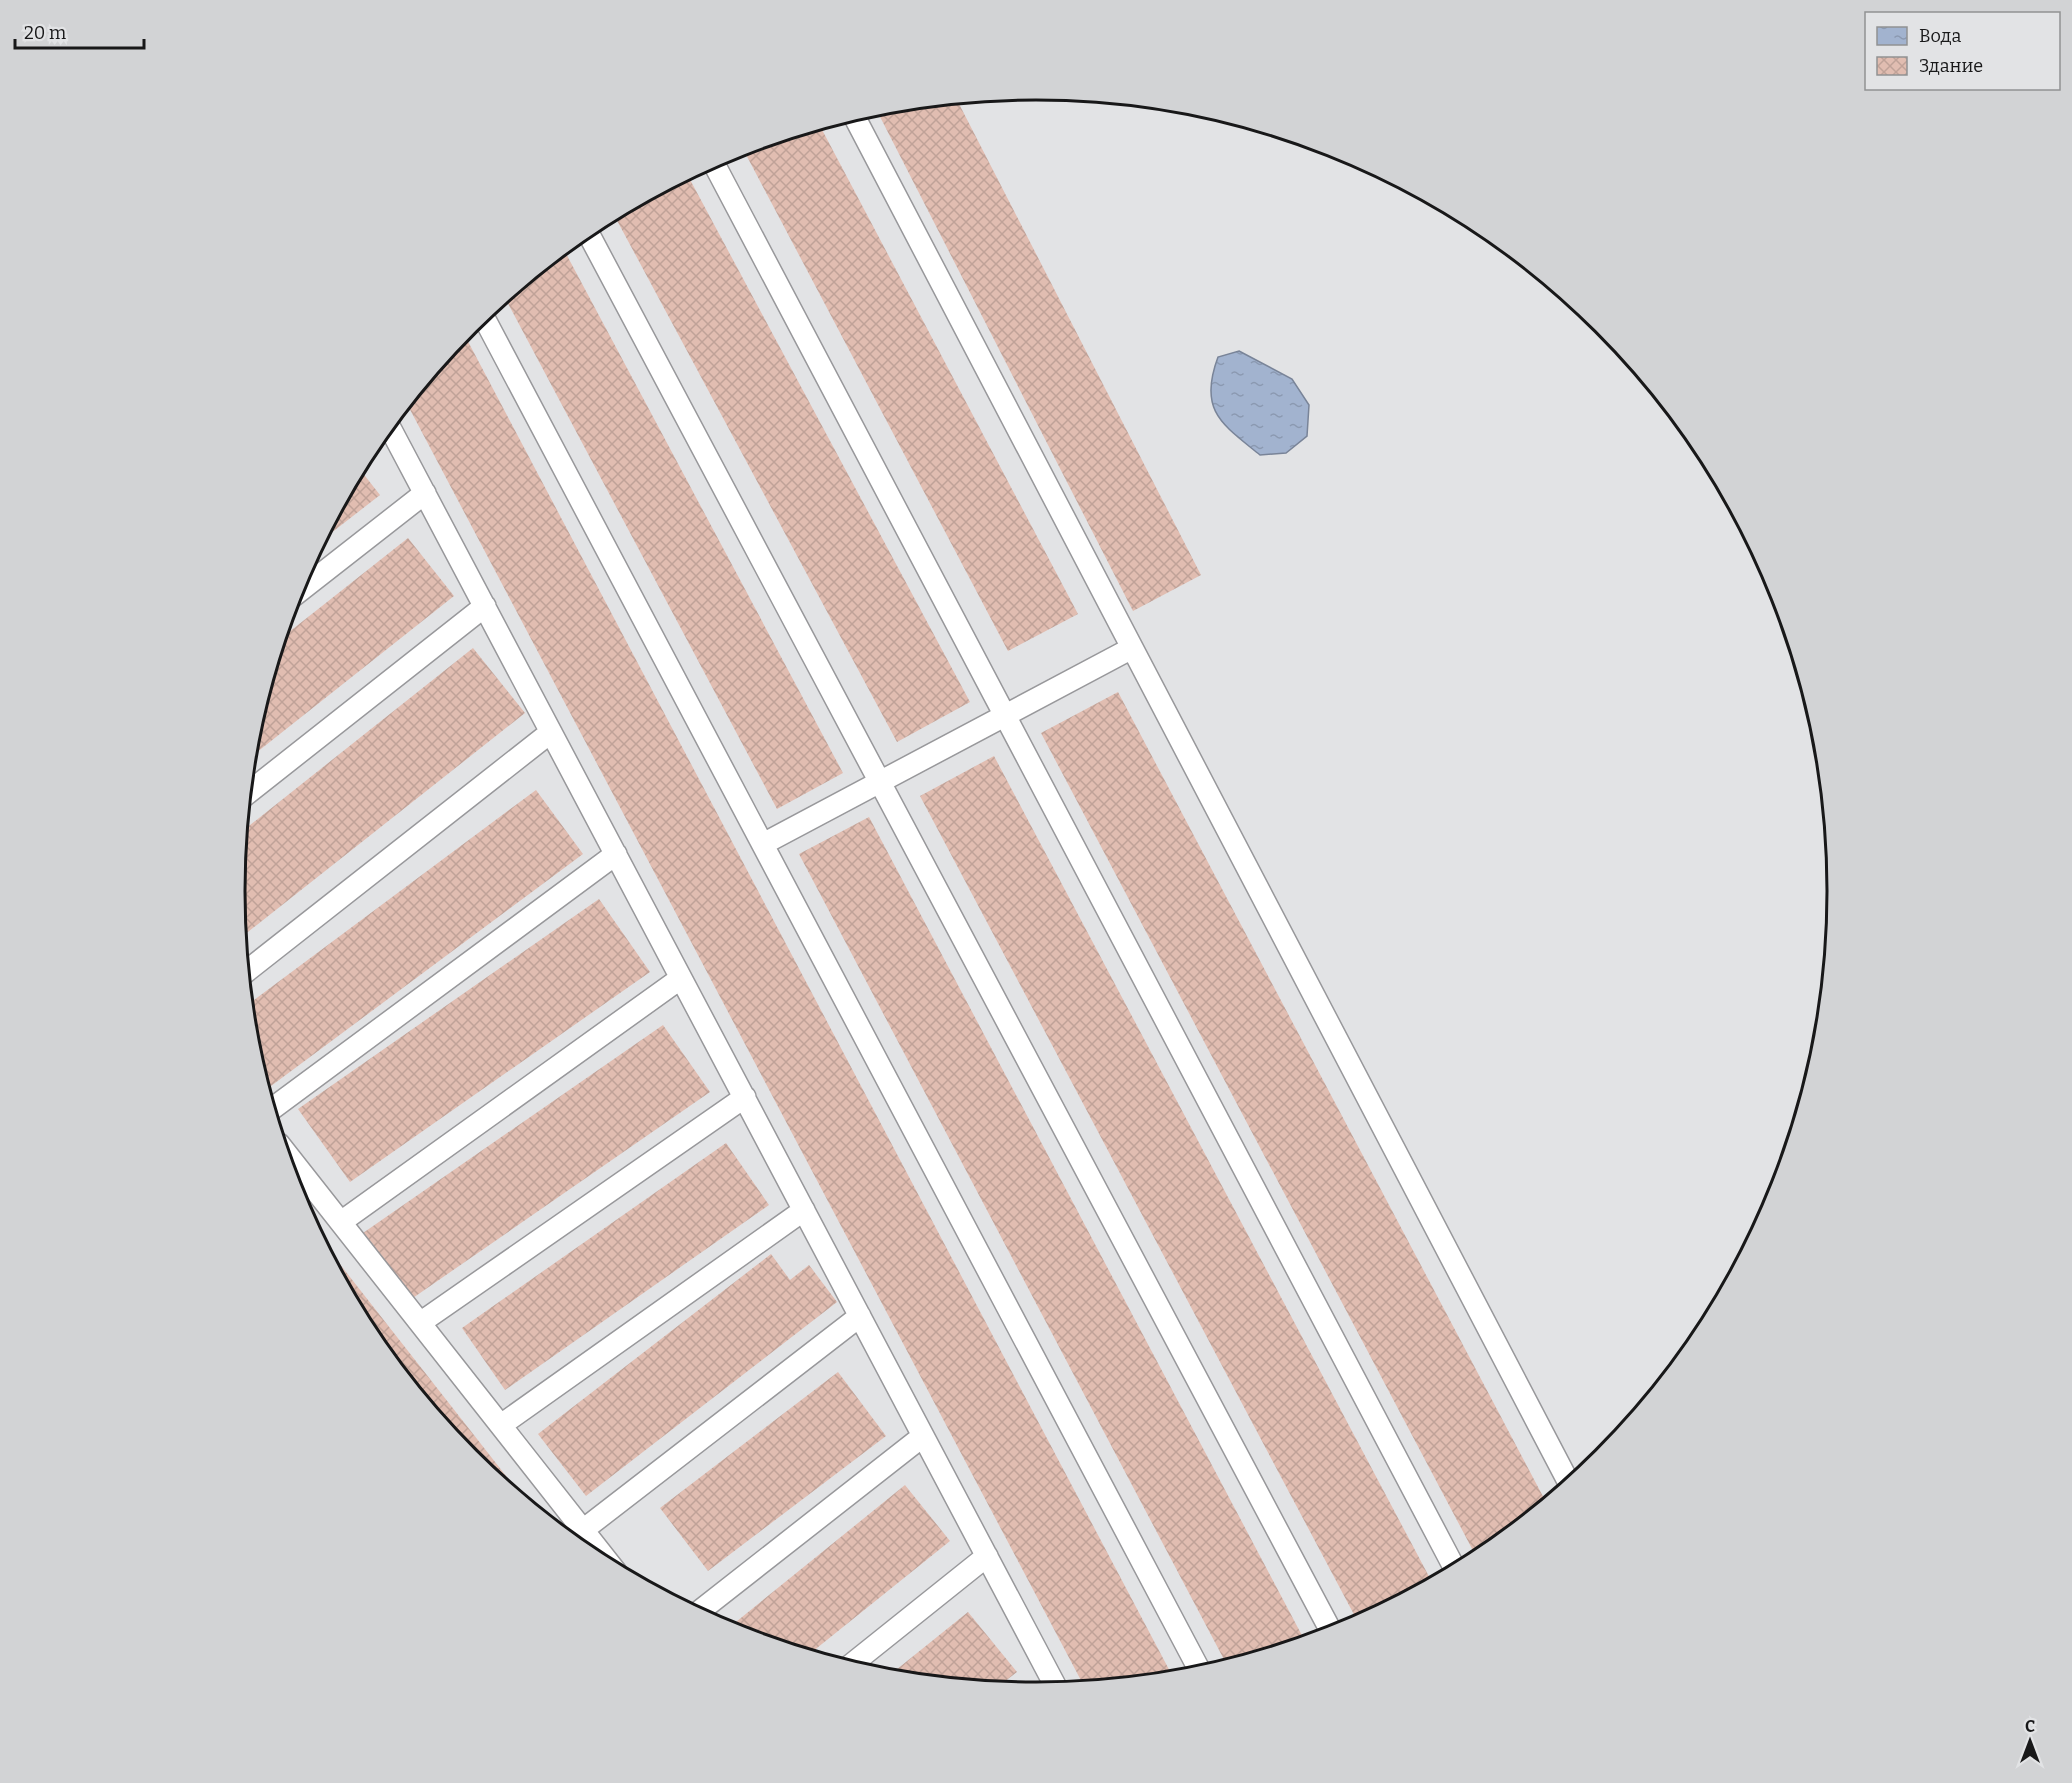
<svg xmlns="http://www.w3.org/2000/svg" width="2072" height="1783" viewBox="0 0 2072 1783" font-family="Bitter,serif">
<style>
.water{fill:url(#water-ripples);stroke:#798498;stroke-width:1.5}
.building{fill:url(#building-cross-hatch)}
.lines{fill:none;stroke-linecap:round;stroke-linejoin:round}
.service-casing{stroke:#98989b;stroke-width:24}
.service{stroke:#fff;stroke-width:21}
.rim{fill:none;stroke:#181819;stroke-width:3}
</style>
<defs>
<pattern id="water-ripples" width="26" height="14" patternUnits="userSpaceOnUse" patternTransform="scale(1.5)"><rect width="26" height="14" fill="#a2b3cf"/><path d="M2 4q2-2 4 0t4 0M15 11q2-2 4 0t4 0" fill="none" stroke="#8b99b1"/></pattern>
<pattern id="building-cross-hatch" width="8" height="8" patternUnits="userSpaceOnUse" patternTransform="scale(1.5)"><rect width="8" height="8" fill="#e1bdb1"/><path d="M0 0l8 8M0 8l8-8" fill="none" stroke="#c0a298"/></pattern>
</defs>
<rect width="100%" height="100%" fill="#e2e3e5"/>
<path class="water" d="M1239,351l53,28 17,26 -2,31 -21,17 -26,2c-38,-31 -62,-44 -42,-98z"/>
<path class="building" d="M956,98l245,477 -68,36 -258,-504z
M819,124l259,490 -70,37 -266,-504z
M687,174l283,528 -73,40 -284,-529z
M563,248l280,525 -66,36 -273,-513z
M463,332l711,1347 -89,9 -679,-1286z
M358,467l22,28 -63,49z
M408,538l46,58 -207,164 3,-25 29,-95z
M473,648l52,65 -286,226 -4,-48 5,-58z
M1118,692l429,812 -69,56 -437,-827z
M994,756l439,828 -74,40 -439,-828z
M536,790l47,64 -312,232 -16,-22 -5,-16 -4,-42z
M869,817l437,826 -78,24 -429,-813z
M599,899l51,73 -300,210 -52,-73z
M663,1025l47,67 -300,208 -47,-67z
M726,1143l43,62 -264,185 -43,-62z
M317,1235l215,274 -63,-51 -100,-121z
M771,1254l19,26 19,-15 28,37 -251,194 -48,-62z
M838,1372l48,64 -178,135 -48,-63z
M905,1485l45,56 -143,115 -81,-26z
M968,1612l49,60 -22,17 -109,-11z"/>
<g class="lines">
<g class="service-casing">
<path id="service" d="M853,114l717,1371
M712,160l744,1411
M586,229l747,1406
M482,314l720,1361
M388,424l670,1267
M292,597l133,-104
M244,796l241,-190
M763,844l369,-196
M243,974l308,-242
M269,1111l347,-257
M279,1144l337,428
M341,1222l340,-244
M420,1323l325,-226
M501,1425l303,-215
M583,1530l277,-214
M696,1614l227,-178
M847,1668l140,-112"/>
</g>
<use href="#service" class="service"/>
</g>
<path d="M0 0H2072V1783H0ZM245 891a791 791 0 1 1 1582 0a791 791 0 1 1-1582 0Z" fill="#d2d3d5" fill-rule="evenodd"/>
<path class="rim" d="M245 891a791 791 0 1 1 1582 0a791 791 0 1 1-1582 0Z"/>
<rect x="1865" y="12" width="195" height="78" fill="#e2e3e5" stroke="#919293" stroke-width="1.5"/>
<rect x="1877" y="27" width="30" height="18" fill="url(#water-ripples)" stroke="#919293" stroke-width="1.5"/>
<text x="1919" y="42" font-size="18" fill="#181819">Вода</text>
<rect x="1877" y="57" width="30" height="18" fill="url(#building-cross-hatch)" stroke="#919293" stroke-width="1.5"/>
<text x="1919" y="72" font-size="18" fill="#181819">Здание</text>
<g transform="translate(2030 1741)" stroke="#e2e3e5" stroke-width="4.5" paint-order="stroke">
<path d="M0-4.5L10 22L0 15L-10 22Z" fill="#181819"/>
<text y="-9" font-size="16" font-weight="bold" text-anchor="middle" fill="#181819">С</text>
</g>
<path d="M15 39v9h129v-9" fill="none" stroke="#181819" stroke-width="3"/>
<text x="24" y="39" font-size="18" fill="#181819" stroke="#e2e3e5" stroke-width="4.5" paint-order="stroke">20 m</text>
</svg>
